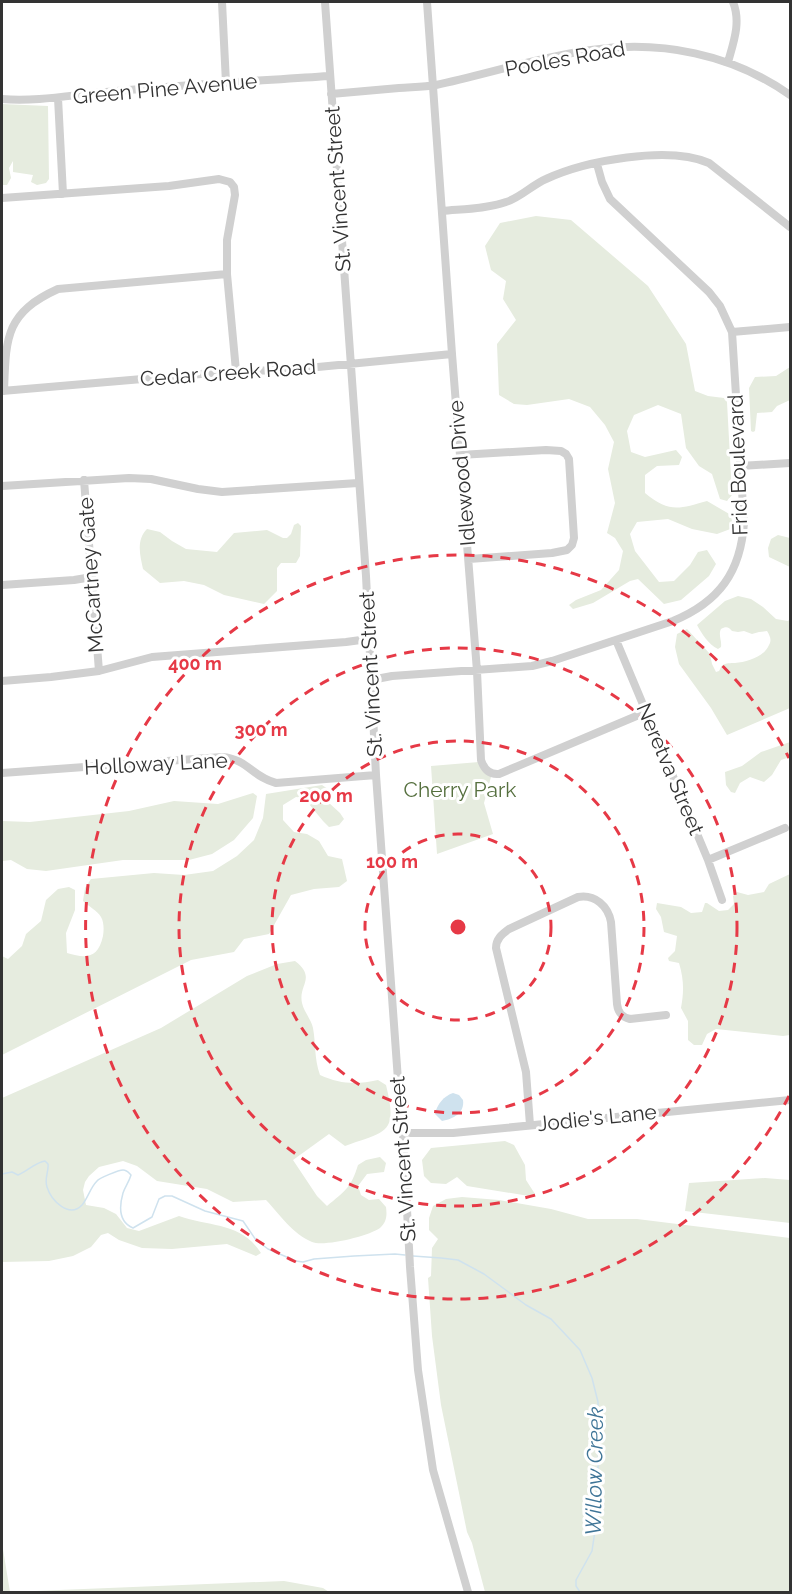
<svg xmlns="http://www.w3.org/2000/svg" width="792" height="1594" viewBox="0 0 792 1594" font-family="Raleway,sans-serif">
<style>
.green{fill:#e6ecdf}
.water{fill:#cfe2ee}
.lines{fill:none;stroke-linecap:round;stroke-linejoin:round}
.stream{stroke:#cfe2ee;stroke-width:1.5}
.minor{stroke:#d0d0d0;stroke-width:8}
.ring{fill:none;stroke:#e63946;stroke-width:3;stroke-dasharray:10 8}
.labels{text-anchor:middle;stroke-width:6;stroke-linejoin:round;paint-order:stroke}
.street-label{font-size:21px;fill:#333;stroke:#fff}
.park-label{font-size:21px;fill:#56703f;stroke:#fff}
.water-label{font-size:22px;font-style:italic;fill:#3f7597;stroke:#fff}
.centre{fill:#e63946;stroke:#fff;stroke-width:3}
.ring-label{font-size:18px;text-anchor:middle;font-weight:bold;fill:#e63946;stroke:#fff;stroke-width:6;stroke-linejoin:round;paint-order:stroke}
</style>
<rect width="100%" height="100%" fill="#fff"/>
<path class="green" d="M2,104l46,2 1,73 -3,4 -9,2 -6,-3 2,-7 -20,-3v-11l-4,7 2,10 -4,7h-5z
M536,216l35,4 77,66 38,58 9,47 13,5 16,2 3,4 5,93 -5,6 -7,-2 -8,-25 -13,-8 -13,-18 -5,-34 -23,-9 -24,10 -7,16 4,21 14,5 31,-7 6,7 -3,8 -22,1 -12,9v18c24,20 34,16 62,8l24,14 2,13 -16,6 -25,-5 -24,-10 -31,3 -7,12 5,17 24,31 15,-1 16,-16 8,-13 9,-2 9,14 -7,12 -28,24 -17,4 -26,-25 -8,2 -37,22 -20,6 -4,-4 7,-5 25,-10 18,-20 4,-19 -8,-13 -8,-5 8,-30 -7,-34 6,-27 -9,-17 -15,-18 -21,-8 -42,6 -13,-1 -15,-9 -2,-51 19,-24 -13,-21 3,-18 -15,-11 -6,-24 15,-23z
M790,367v33l-13,6 -5,6 -15,1 -2,18 -2,1 -2,-1 -2,-43 6,-11 21,-1z
M298,523l3,3 -1,30 -4,7h-15l-4,5v23l-13,13 -40,-9 -20,-10 -20,-4 -24,2 -17,-14c-3,-14 -7,-29 4,-40l13,3 12,9 14,8 31,3 17,-19 33,-3 16,8h4l4,-4 3,-9z
M778,535l12,3v29l-21,-10 -1,-9 3,-9z
M738,596l13,3 12,8 13,12 12,2 2,-2v89l-63,27 -16,-27 -32,-44 -4,-17 2,-13 10,-5 23,25 2,10 4,8 3,-1c2,-3 2,-6 6,-7 1,-1 9,-1 10,-1 12,-1 29,-6 34,-18 3,-5 1,-9 -2,-14l-8,1 -7,2 -8,-3 -6,1 -6,-1c-3,-4 -6,-5 -11,-2 -3,6 1,11 0,18l-3,2c-10,-5 -16,-15 -21,-24l28,-24z
M790,742v15l-9,3 -9,15 -8,7 -14,-5 -10,6 -5,10 -4,-1 -5,-7 -1,-13 17,-6 19,-14z
M479,762l4,9 8,6 -7,26 9,31 -56,20 -6,-88z
M322,785l9,6 -3,11 12,11 4,6 -5,6 -10,2 -6,-6 -19,-23 -8,-1 -13,8v15l11,12 13,2 12,7 9,15 14,3 5,22 -8,6 -25,2 -23,6 -22,39 -25,5 -10,13 -43,8 -189,95v-99l6,3 14,-13 4,-12 15,-13 5,-21 12,-11 11,-2 6,3v20l-9,23 1,20c20,6 31,5 36,-17 1,-6 1,-14 -2,-19 -4,-7 -12,-10 -18,-16l2,-13 6,-9 63,-6 30,2 29,-4 24,-15 17,-16 9,-22 3,-24z
M253,793l4,3 -4,22 -19,22 -22,14 -23,6h-66l-77,11 -19,-2 -16,-9 -9,1v-40l28,1 99,-11 45,-10 44,3z
M790,868v167l-7,1 -67,-7 -9,5 -5,11h-8l-6,-5v-19l-7,-13c3,-17 3,-28 -2,-45l-10,-2 -1,-3 7,-7 2,-15 -13,-4 -3,-15 -5,-8 1,-6 24,4 10,6 11,-1 3,-9h2l12,8 9,-1 6,-6 -1,-8 4,-4 11,3 16,-3 5,-8 21,-10z
M295,961c22,17 3,24 7,42 2,9 9,16 11,25 3,16 1,30 7,47 20,9 36,10 58,5l8,5c12,49 1,46 -41,61l-16,-12 -36,26 24,36 10,10c18,-15 24,-18 31,-41l8,-5 14,-3 6,6 -2,9 -17,2 -9,12 3,9 8,5 10,-1 7,8c1,8 1,15 -6,21 -11,8 -56,19 -68,14 -19,-8 -32,-27 -46,-42l-33,2 -26,-13 -50,-8 -20,-15 -14,-5 -24,6 -10,9 -4,6 -2,8 3,15 18,3 12,6 11,14 12,3 40,-15c31,11 62,6 82,37l-5,3 -29,-12 -55,5 -30,-1 -23,-8 -11,-7 -7,2 -10,12 -18,9 -24,5 -47,1v-164l159,-70 86,-52 30,-12z
M505,1141l9,4 11,20 1,15 9,14 -6,2 -62,-10 -10,-9 -11,7 -15,-1 -7,-7 -2,-16 9,-12z
M765,1178l25,2v43l-105,-12 4,-28z
M462,1197l37,3 52,9 37,10h49l153,19v354h-305l-13,-49 -5,-11 -26,-127 -9,-69 -4,-58 3,-2 1,-28 6,-9 -9,-9v-12l4,-12 13,-7z
M2,1543l8,49 274,-11 39,7 6,4h-327z"/>
<path class="water" d="M453,1093l6,2 4,5c2,13 -10,19 -21,21l-7,-7c2,-10 9,-18 18,-21z"/>
<g class="lines">
<path class="stream" d="M2,1174l10,-2 6,3c10,-4 18,-13 27,-14l3,3c1,8 -4,14 -1,23 4,13 22,32 35,18 6,-7 8,-17 15,-24 2,-3 22,-11 26,-11 4,0 6,3 8,5 -2,7 -6,12 -8,18 -4,14 -4,29 10,35l19,-11 7,-18 6,-3h7l33,15 38,10 13,19 12,9 28,12 7,1 11,-3 40,-3 41,-2 10,1
M413,1256l28,2 17,2 26,14 42,31 25,14 29,31 12,28 6,24 1,37 -3,85 -4,27 -16,29v6l4,6"/>
<path class="minor" d="M222,2l4,81
M325,2l41,574 10,199 22,305 5,53 7,134 8,103 15,100 35,122
M427,2l25,352 25,317 4,89c3,9 8,15 18,14l147,-62
M728,62c6,-21 13,-40 5,-60
M331,94c23,-2 46,-4 68,-6 12,-1 25,-1 37,-3 51,-11 103,-28 155,-35 70,-10 141,4 199,45
M58,98l5,96
M2,99c34,3 70,-4 104,-7 74,-7 149,-11 223,-16
M2,198l167,-12 50,-7 11,3 4,5 1,8 -8,45v34l9,97
M442,211c21,-2 44,-2 64,-9 14,-4 26,-17 40,-23 39,-18 122,-34 163,-16l81,64
M732,332l58,-5
M2,391l234,-20 51,-1 165,-16
M4,391c2,-53 1,-78 54,-102l169,-15
M460,455l86,-5 15,1 5,3 3,5 5,79 -2,7 -5,5 -15,3 -83,6
M740,466l50,-3
M84,480l15,191
M2,486l127,-8 22,1 47,10 24,3 136,-9
M2,585l72,-5 18,-3
M616,640l92,220 14,40
M371,680l21,-4 140,-10 20,-5 121,-40c46,-19 68,-49 71,-99l-12,-190 -12,-26 -11,-14 -99,-93 -8,-17 -5,-18
M2,681l49,-4 48,-6 53,-14 194,-15 22,-3
M2,773l220,-16c26,2 30,20 54,26l100,-8
M708,860l77,-32
M530,1125l-4,-53 -30,-124c0,-9 6,-14 13,-19l69,-32c17,-3 30,9 33,25l6,82c1,9 5,13 13,15l36,-4
M403,1133h50l337,-33"/>
</g>
<g class="ring">
<circle cx="458" cy="927" r="93"/>
<circle cx="458" cy="927" r="186"/>
<circle cx="458" cy="927" r="279"/>
<path d="M789 1096A372 372 0 1 1 789 758"/>
</g>
<g class="labels">
<g class="street-label">
<text transform="translate(565 59) rotate(-10)" y="7">Pooles Road</text>
<text transform="translate(165 89) rotate(-5)" y="7">Green Pine Avenue</text>
<text transform="translate(338 189) rotate(-94)" y="7">St. Vincent Street</text>
<text transform="translate(228 373) rotate(-4)" y="7">Cedar Creek Road</text>
<text transform="translate(738 465) rotate(-92)" y="7">Frid Boulevard</text>
<text transform="translate(462 473) rotate(-95)" y="7">Idlewood Drive</text>
<text transform="translate(91 575) rotate(-94)" y="7">McCartney Gate</text>
<text transform="translate(371 674) rotate(-93)" y="7">St. Vincent Street</text>
<text transform="translate(156 764) rotate(-3)" y="7">Holloway Lane</text>
<text transform="translate(670 769) rotate(67)" y="7">Neretva Street</text>
<text transform="translate(597 1118) rotate(-6)" y="7">Jodie's Lane</text>
<text transform="translate(403 1159) rotate(-94)" y="7">St. Vincent Street</text>
</g>
<g class="park-label">
<text x="460" y="797">Cherry Park</text>
</g>
<g class="water-label">
<text transform="translate(594 1471) rotate(-89)" y="8">Willow Creek</text>
</g>
</g>
<circle cx="458" cy="927" r="9" class="centre"/>
<g class="ring-label">
<text x="195" y="670">400 m</text>
<text x="261" y="736">300 m</text>
<text x="326" y="802">200 m</text>
<text x="392" y="868">100 m</text>
</g>
<rect width="792" height="1594" fill="none" stroke="#333333" stroke-width="6"/>
</svg>
